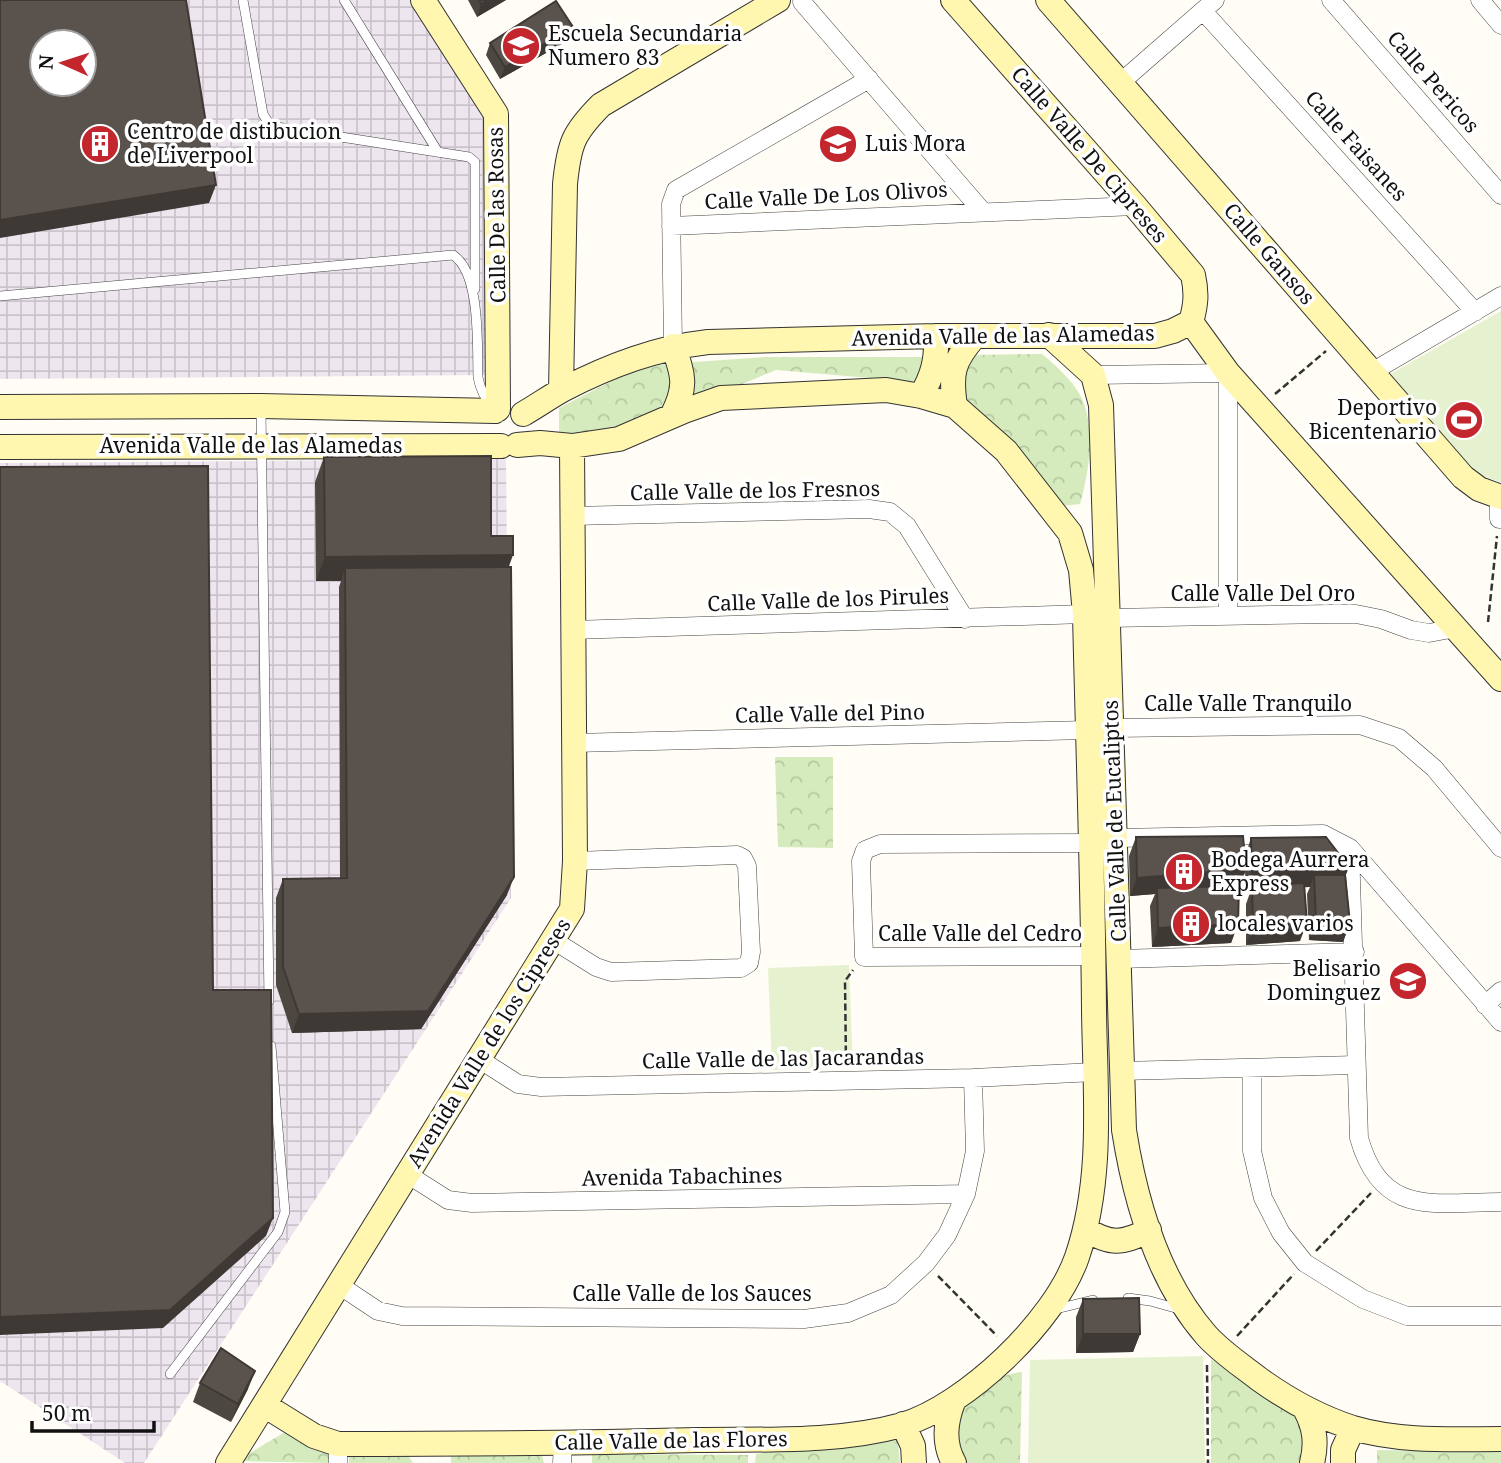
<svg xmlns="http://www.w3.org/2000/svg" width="1501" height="1463" viewBox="0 0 1501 1463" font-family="'Noto Serif',serif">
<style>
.industrial{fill:url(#industrial-grid);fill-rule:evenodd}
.park{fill:url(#park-crowns)}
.pitch{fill:#e6f2cf}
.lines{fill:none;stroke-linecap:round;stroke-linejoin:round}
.lane-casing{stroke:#444;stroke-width:10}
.street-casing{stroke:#444;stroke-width:19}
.secondary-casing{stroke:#333;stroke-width:26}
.path{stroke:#333;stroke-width:2.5;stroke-dasharray:7 3.5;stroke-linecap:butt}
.lane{stroke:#fff;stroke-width:9}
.street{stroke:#fff;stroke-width:18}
.secondary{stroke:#fff6b0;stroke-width:24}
.wall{fill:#4d4742}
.shaded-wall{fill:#3f3936}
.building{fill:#5a524d;stroke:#3f3936;stroke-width:2;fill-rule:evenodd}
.labels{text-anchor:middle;stroke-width:7;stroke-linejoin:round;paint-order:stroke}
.poi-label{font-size:21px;fill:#111;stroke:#fff;text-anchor:start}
.street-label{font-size:21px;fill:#111;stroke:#fff}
</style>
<defs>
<pattern id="industrial-grid" width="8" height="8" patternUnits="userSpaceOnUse" patternTransform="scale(1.75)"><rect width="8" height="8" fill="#eee6ef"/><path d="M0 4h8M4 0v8" fill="none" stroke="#cbc4cc"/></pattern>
<pattern id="park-crowns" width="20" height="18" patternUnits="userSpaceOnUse" patternTransform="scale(1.75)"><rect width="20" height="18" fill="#d5ebbd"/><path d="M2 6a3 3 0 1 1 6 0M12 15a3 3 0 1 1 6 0" fill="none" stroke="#b6c8a1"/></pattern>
</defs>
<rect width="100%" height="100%" fill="#fffdf5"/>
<path class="industrial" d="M0,0h416l73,113 -1,262 -488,4zM42,42h42v42h-42z
M506,459l5,439 -367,565h-19l-125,-82v-918z"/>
<path class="park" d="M1042,354c17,14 39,34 44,56 8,29 2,66 -6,94l-18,2 -106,-110 12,-41z
M765,357h160l-8,25 -141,-12 -139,57 -78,8v-27l82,-42z
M775,757h58v91l-55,-1z
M1211,1359l115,75v29h-115z
M1022,1372l-2,91h-63l2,-59c20,-14 38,-30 63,-32z
M292,1428l42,29 -4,6 -94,-2z
M897,1435l3,28h-145l1,-9z
M1377,1450l124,2v11h-124z
M349,1451l59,4 5,8h-64z
M541,1451l3,12h-93v-7z
M592,1454l156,1v8h-156z"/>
<path class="pitch" d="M1501,311v171l-17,-5 -17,-12 -80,-89z
M849,965l4,102 -81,3 -4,-102z
M1203,1356l2,107h-177l2,-103z"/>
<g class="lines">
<g class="lane-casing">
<path id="lane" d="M243,0l20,114 5,8 9,5 192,30 6,5v127
M344,0l94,152
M0,296l453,-41c28,18 24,91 25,122 2,12 6,21 15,30
M261,409l8,592
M1128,1298l22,3 29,8
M1056,1309l37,-9
M170,1374l108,-142 7,-20 -14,-166"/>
</g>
<g class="street-casing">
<path id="street" d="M1331,0l170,195
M1480,0l21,25
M802,2l181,210
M1203,11l272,301
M1120,83l95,-83
M671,226l464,-20
M673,346l-2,-142 5,-14 193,-111
M1372,372l129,-76
M1093,375l135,-2v243
M1499,498v21h2
M572,516l297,-7 21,3 17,14 58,93
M1109,618l221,-4h26l25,5 30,11 18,3 27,-5
M572,630l513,-16
M1113,728l247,-3 39,13 35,30 67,80
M573,743l515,-13
M1116,838l207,-4 27,14 151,174
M1090,843l-210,1 -15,6 -4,11 3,96 230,-1
M1350,848l9,290c23,80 74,64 142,64
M553,940l43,27 15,5 130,-4 8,-5 2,-11 -4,-86 -4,-8 -6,-3 -162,6
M1119,959l236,-7
M1485,1005l16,-14
M479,1059l39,25 23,3 432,-9 122,-6
M1252,1068v83l11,47 18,35 24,30 58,36 44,17h94
M1120,1071l236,-6
M407,1174l41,26 24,3 494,-9
M339,1285l39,26 24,5 402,3 44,-6 43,-18 35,-32 21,-28 19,-41 9,-43 -2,-73
M338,1463v-19
M562,1463l1,-20"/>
</g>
<g class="secondary-casing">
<path id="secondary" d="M423,0l73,114 2,295
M953,0l182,206 58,69c4,18 3,30 -2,47
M1048,0l415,477 16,12 22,8
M1191,322l37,51 273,306
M1049,335l44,40 8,30 23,725c11,70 34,150 82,205 15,17 35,30 53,44 29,21 60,38 94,49 47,14 99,11 148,11
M561,390l4,-206c4,-40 8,-51 36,-79l177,-105
M921,396c12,-21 16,-36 15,-60
M955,406c-5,-33 -2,-45 20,-70
M0,407l261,-1 234,5
M523,414c14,-8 28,-18 41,-25 47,-24 92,-41 144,-47l228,-6h219l18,-5 18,-9
M672,416c15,-29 12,-40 1,-70
M0,447l501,-1
M1085,1229c25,16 38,15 64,1
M953,1402c-8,21 -10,41 1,61
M264,1405l50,31 24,8c120,0 240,-1 360,-4 66,-1 139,3 204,-15 64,-19 153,-104 175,-168 27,-79 18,-165 17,-247 -1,-132 -6,-264 -9,-396l-4,-44 -11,-37 -64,-82 -51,-45 -34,-10 -35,-6 -165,8 -37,13 -65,28 -47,7 -32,-3 -23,2
M1305,1409c10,18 12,34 7,54
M903,1424l10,22 1,17
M228,1463l344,-554 3,-48 -3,-415
M1343,1463v-13l10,-22"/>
</g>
<path class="path" d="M1275,394l51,-43
M1488,622l9,-86
M846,1063l-1,-82 8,-11
M1316,1251l55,-58
M938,1276l59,60
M1237,1336l57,-62
M1207,1365l1,98"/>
<use href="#lane" class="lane"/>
<use href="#street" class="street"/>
<use href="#secondary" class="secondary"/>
</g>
<path class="wall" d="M468,0h38l-29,17z
M569,40l-69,39 -14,-24 4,-12z
M324,457l167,79 18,31 -2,328 -86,134 -129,4 -16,-48v-87l7,-19h57l-1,-292 2,-6h-25l-1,-99z
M1136,837l109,19 6,-18 95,38 4,47 -7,19 -34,-2 -2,-46 3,-7h-6l-4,54 -54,4v-41l5,-14h-5l-1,-18 -6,15 -1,37 -7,19 -79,4 -2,-41 5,-12 -25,2 -1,-40z
M1083,1299l57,35 -7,18 -57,1v-36z
M200,1383l48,6 -17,33 -38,-20z"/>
<path class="shaded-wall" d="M489,0h17l-29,17 4,-13z
M573,27l-4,13 -69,39 5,-12z
M216,185l-7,18 -209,35v-18z
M513,555l-9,25 -159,-12 -4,13h-25l9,-24z
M1349,867l-7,18 -28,-10 -4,12 -57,3 -1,-4 -1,4h-5l6,-18z
M1246,869l-6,18 -83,1 -2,6 -25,2 7,-18z
M514,877l-7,18 -86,134 -129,4 7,-19z
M1316,922l34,1 -7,19 -34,-2z
M1307,923l-7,18 -54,4 7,-19z
M1238,924l-7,19 -79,4 6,-19z
M273,1218l-7,18 -103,92 -163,7v-18z
M1083,1334h57l-7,18 -57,1z
M255,1371l-7,18 -17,33 7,-18z"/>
<path class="building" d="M0,0h186l30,185 -216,35zM42,42h42v42h-42z
M479,0h10l-8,4z
M556,1l17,26 -68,40 -15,-24z
M491,456v80h22v19l-188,2 -1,-100z
M208,466l5,524h58l2,228 -103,92 -170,7v-850z
M511,567l3,310 -86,134 -129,3 -16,-47v-88l64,-1 -2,-310z
M1243,836l3,33 -109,9 -1,-41z
M1326,837l23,30 -97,5 -1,-34z
M1314,875h31l5,48 -34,-1z
M1304,883l3,40 -54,3 -1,-40z
M1239,886l-1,38 -80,4 -1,-40z
M1139,1298l1,36h-57v-35z
M221,1348l34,23 -17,33 -38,-21z"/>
<defs>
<g id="school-disc" transform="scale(2.0125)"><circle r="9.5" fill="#c4262e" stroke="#fff"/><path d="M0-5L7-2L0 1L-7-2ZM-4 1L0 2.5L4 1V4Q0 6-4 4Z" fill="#fff"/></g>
<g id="building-disc" transform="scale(2.0125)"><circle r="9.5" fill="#c4262e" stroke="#fff"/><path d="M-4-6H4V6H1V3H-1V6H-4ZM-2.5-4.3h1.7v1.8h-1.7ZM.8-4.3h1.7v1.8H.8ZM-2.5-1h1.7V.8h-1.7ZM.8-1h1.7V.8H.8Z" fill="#fff"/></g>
<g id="stadium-disc" transform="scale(2.0125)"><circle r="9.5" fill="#c4262e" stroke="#fff"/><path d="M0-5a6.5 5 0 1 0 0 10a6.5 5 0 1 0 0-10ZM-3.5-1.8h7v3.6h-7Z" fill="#fff"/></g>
</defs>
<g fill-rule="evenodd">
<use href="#school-disc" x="521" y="46"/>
<use href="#building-disc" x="100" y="144"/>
<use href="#school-disc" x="838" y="144"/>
<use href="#stadium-disc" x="1464" y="420"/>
<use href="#building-disc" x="1184" y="872"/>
<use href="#building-disc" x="1191" y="924"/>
<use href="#school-disc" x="1408" y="981"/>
</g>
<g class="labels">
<g class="poi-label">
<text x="548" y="41">Escuela Secundaria<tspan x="548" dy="24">Numero 83</tspan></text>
<text x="127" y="139">Centro de distibucion<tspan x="127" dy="24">de Liverpool</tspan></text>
<text x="865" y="151">Luis Mora</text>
<text x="1437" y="415" text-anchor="end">Deportivo<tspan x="1437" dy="24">Bicentenario</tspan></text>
<text x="1211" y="867">Bodega Aurrera<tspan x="1211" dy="24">Express</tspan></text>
<text x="1218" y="931">locales varios</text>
<text x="1381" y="976" text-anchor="end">Belisario<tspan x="1381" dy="24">Dominguez</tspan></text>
</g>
<g class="street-label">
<text transform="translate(1433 82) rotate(49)" y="7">Calle Pericos</text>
<text transform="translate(1356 146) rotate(48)" y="7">Calle Faisanes</text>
<text transform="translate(1089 155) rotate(49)" y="7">Calle Valle De Cipreses</text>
<text transform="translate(826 196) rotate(-3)" y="7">Calle Valle De Los Olivos</text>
<text transform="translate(497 215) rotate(-91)" y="7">Calle De las Rosas</text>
<text transform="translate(1269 254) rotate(49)" y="7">Calle Gansos</text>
<text transform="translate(1003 336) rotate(-1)" y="7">Avenida Valle de las Alamedas</text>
<text x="251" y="453">Avenida Valle de las Alamedas</text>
<text transform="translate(755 491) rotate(-1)" y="7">Calle Valle de los Fresnos</text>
<text x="1263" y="601">Calle Valle Del Oro</text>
<text transform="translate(828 600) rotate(-2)" y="7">Calle Valle de los Pirules</text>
<text x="1248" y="711">Calle Valle Tranquilo</text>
<text transform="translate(830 714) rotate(-1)" y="7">Calle Valle del Pino</text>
<text transform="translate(1115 821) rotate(-92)" y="7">Calle Valle de Eucaliptos</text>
<text x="980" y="941">Calle Valle del Cedro</text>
<text transform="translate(489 1043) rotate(-58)" y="7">Avenida Valle de los Cipreses</text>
<text transform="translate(783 1059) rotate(-1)" y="7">Calle Valle de las Jacarandas</text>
<text transform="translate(682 1177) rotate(-1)" y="7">Avenida Tabachines</text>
<text x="692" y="1301">Calle Valle de los Sauces</text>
<text transform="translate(671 1441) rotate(-1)" y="7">Calle Valle de las Flores</text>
</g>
</g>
<g transform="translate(63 63) rotate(273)"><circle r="33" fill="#ffffff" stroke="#a0a0a0" stroke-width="2"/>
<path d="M0-5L12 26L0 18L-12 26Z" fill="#c4262e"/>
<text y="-10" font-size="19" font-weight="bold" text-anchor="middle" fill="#111111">N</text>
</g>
<path d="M32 1421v10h122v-10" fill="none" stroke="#111111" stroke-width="3.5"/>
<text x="42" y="1421" font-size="21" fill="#111111" stroke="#ffffff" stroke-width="5" paint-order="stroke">50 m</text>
</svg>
